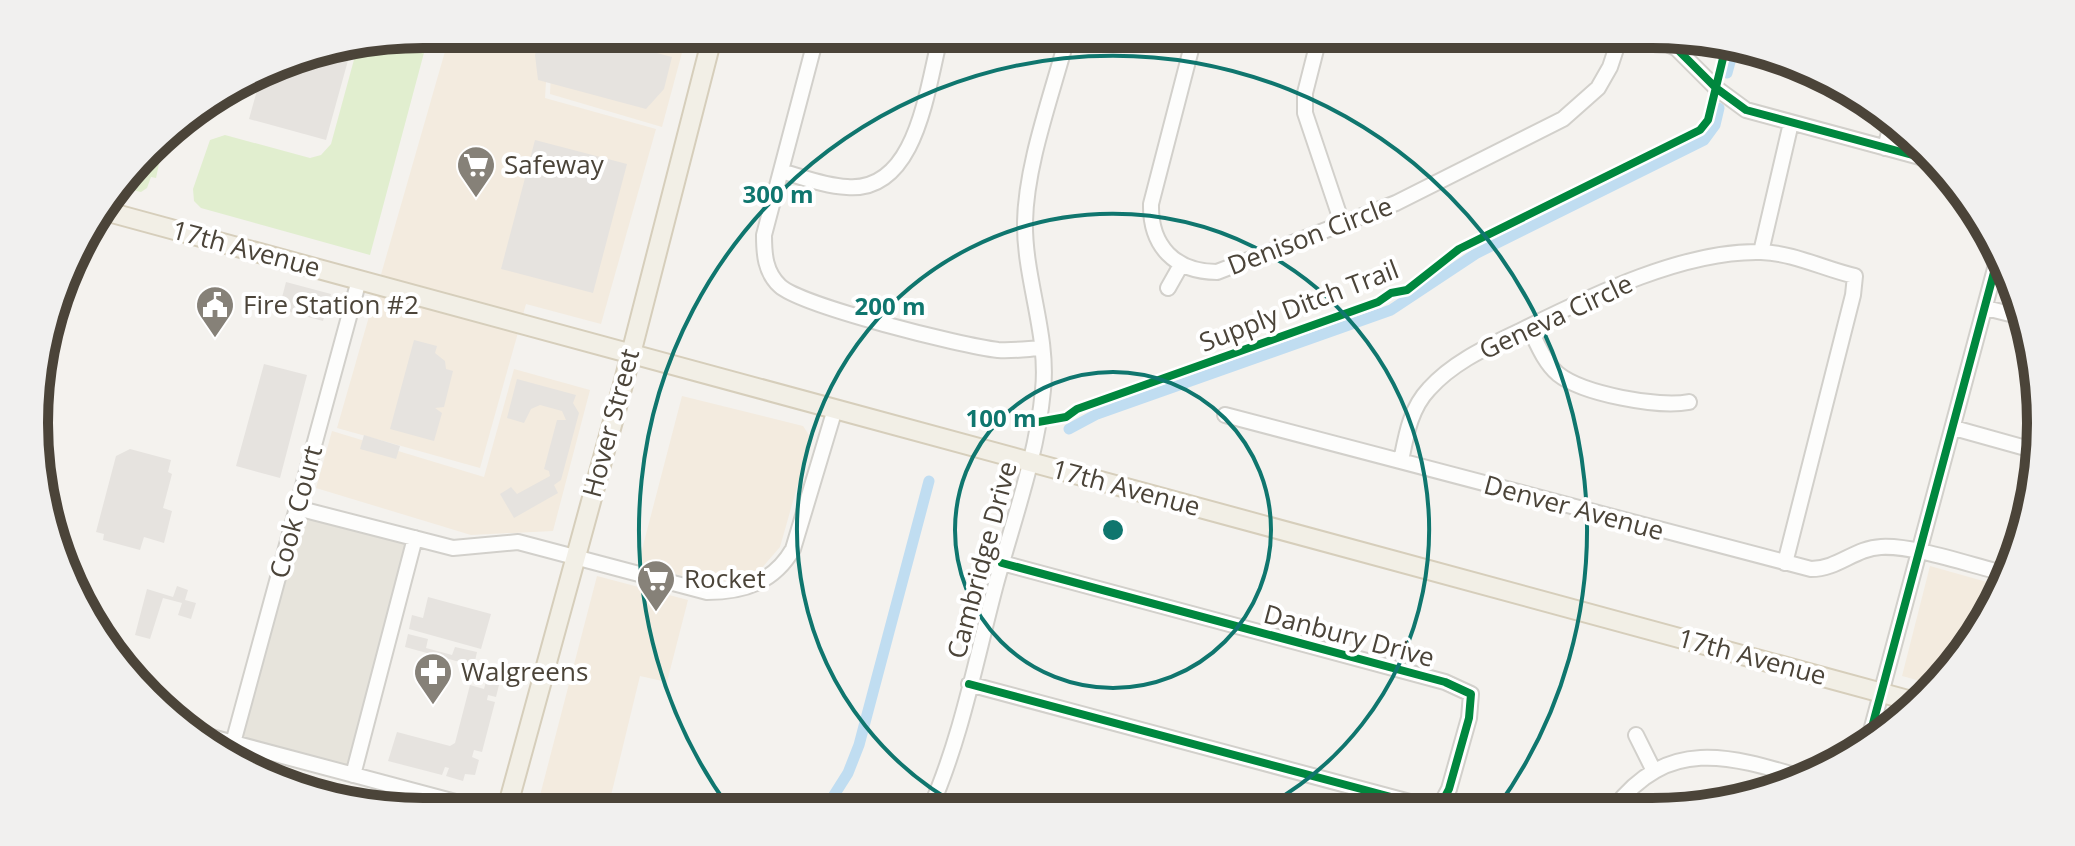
<svg xmlns="http://www.w3.org/2000/svg" width="2075" height="846" viewBox="0 0 2075 846" font-family="'Open Sans',sans-serif">
<style>
.residential{fill:#e7e4dc}
.commercial{fill:#f3ebdf}
.green{fill:#e1eecf}
.parking{fill:#e6e3df}
.lines{fill:none;stroke-linecap:round;stroke-linejoin:round}
.canal{stroke:#c0ddf1;stroke-width:11}
.minor-casing{stroke:#d2d0cb;stroke-width:18}
.major-casing{stroke:#d6cebb;stroke-width:22}
.minor{stroke:#fdfdfc;stroke-width:14}
.major{stroke:#f2efe6;stroke-width:18}
.cycleway-casing{stroke:#fff;stroke-width:13}
.cycleway{stroke:#00873e;stroke-width:8}
.ring{fill:none;stroke:#0f766e;stroke-width:4}
.labels{text-anchor:middle;stroke-width:8;stroke-linejoin:round;paint-order:stroke}
.poi-label{font-size:26px;fill:#4b4439;stroke:#fff;text-anchor:start}
.street-label{font-size:26px;fill:#4b4439;stroke:#fff}
.rim{fill:none;stroke:#4b4439;stroke-width:10}
.centre{fill:#0f766e;stroke:#fff;stroke-width:4}
.ring-label{font-size:24px;text-anchor:middle;font-weight:bold;fill:#0f766e;stroke:#fff;stroke-width:8;stroke-linejoin:round;paint-order:stroke}
</style>
<rect width="100%" height="100%" fill="#f4f2ee"/>
<path class="residential" d="M299,513l112,28 -60,230 -113,-30z"/>
<path class="commercial" d="M450,34h99l-4,64 111,31 -55,195 -75,-20 -46,164 -143,-40z
M553,34h134l-25,93 -112,-33z
M514,369l76,21 -37,141 -82,4 -155,-47 16,-57 152,46z
M682,396l121,30 8,12 -31,109 -20,23 -17,10 -36,2 -69,-17z
M1930,566l71,20 -26,53 -40,46 -33,-9z
M597,576l91,24 -21,82 -27,-6 -33,136h-65l-5,-5z"/>
<path class="green" d="M429,34l-59,221 -169,-47 -7,-7 -1,-12 17,-49 15,-5 85,23 11,-3 10,-11 27,-99z
M166,131l-10,47 -5,-1 -4,11 -6,4 -21,-5z"/>
<path class="parking" d="M541,34h55v3l76,20 -8,32 -18,20 -108,-29 -3,-25z
M352,46l-26,94 -77,-21 12,-43 37,-21z
M535,140l92,24 -34,129 -92,-24z
M286,282l45,12 -8,27 -44,-12z
M414,340l23,6 -2,7 10,8 1,8 7,2 -9,36 -9,1 7,5 -8,28 -44,-12z
M264,364l43,11 -27,103 -44,-12z
M517,379l59,16 -3,8 6,10 -18,67 -7,5 4,8 -44,25 -14,-24 11,-7 6,7 33,-18 -1,-5 -5,-2 13,-49h9l-4,-9 -22,-6 -9,4 -7,14 -17,-5z
M364,435l36,11 -4,13 -36,-10z
M130,449l41,11 -3,12 4,2 -9,34 9,3 -8,32 -20,-6 -4,13 -37,-10 1,-6 -8,-2 20,-76z
M177,586l11,4 -3,10 11,3 -5,16 -13,-4 4,-12 -19,-5 -13,41 -15,-4 12,-46 26,8z
M428,597l63,17 -10,35 -72,-20 3,-14 11,3z
M408,634l20,5 -2,9 26,7 3,-8 22,5 -2,9 28,8 -7,28 -8,-2 -1,5 8,2 -13,50 -8,-2 -2,7 7,3 -4,15 -10,-1 -2,7 -17,-5 3,-8 -4,-1 -3,8 -54,-14 9,-29 53,14 5,-3 15,-58 14,4 5,-19 -84,-23z"/>
<g class="lines">
<path class="canal" d="M1727,73l7,-26
M1069,429l28,-15 294,-104 86,-57 227,-113 11,-15 4,-17
M824,811l24,-38 11,-28 70,-264"/>
<g class="minor-casing">
<path id="minor" d="M817,34l-53,201c0,19 1,37 16,51 22,20 182,60 218,64 14,1 28,-1 43,-2
M1195,34l-44,170c-1,42 24,68 66,68l179,-69 167,-84 35,-31 12,-21 11,-33
M1320,34l-15,59v20l37,110
M1646,34l30,14 40,40 30,22 185,50
M1885,148l7,-27
M781,171c21,6 44,15 66,16 71,6 80,-102 94,-153
M1761,252l30,-129
M1168,288l13,-23
M1986,308l32,8
M1529,327c8,16 15,35 29,47 25,20 101,34 131,28
M1225,415l586,154c27,0 44,-21 70,-22 33,-2 92,19 126,27
M1954,428l79,22
M1401,461c5,-25 9,-52 28,-72 26,-29 63,-44 97,-61 67,-33 159,-78 235,-76 33,1 63,17 94,24l-2,19 -68,268
M297,508l156,40 65,-6 189,50c37,0 67,-10 86,-43l42,-140
M969,684l452,121 19,1 9,-17 20,-71 2,-24 -26,-12 -443,-119
M185,730l308,82
M1636,735l17,34
M1868,742l132,-492
M233,743l126,-463
M353,775l62,-237
M1613,809c55,-72 115,-54 191,-31
M929,811c32,-71 47,-152 67,-227 17,-63 41,-128 47,-194 6,-55 -19,-112 -18,-168 1,-59 28,-130 43,-188"/>
</g>
<g class="major-casing">
<path id="major" d="M101,210l1818,493
M506,812l118,-431 89,-347"/>
</g>
<use href="#minor" class="minor"/>
<use href="#major" class="major"/>
<g class="cycleway-casing">
<path id="cycleway" d="M1646,34l30,14 40,40 30,22 185,50
M1038,422l28,-5 11,-8 301,-107 13,-9 16,-3 52,-41 241,-119 8,-10 18,-74
M969,684l452,121 19,1 9,-17 20,-71 2,-24 -26,-12 -443,-119
M1868,742l132,-492"/>
</g>
<use href="#cycleway" class="cycleway"/>
</g>
<g class="ring">
<circle cx="1113" cy="530" r="158"/>
<path d="M967 810A316 316 0 1 1 1261 809"/>
<path d="M730 809A474 474 0 1 1 1496 809"/>
</g>
<defs>
<g id="supermarket-pin" transform="scale(2)"><path d="M0 17L-7.5 6A9.5 9.5 0 1 1 7.5 6Z" fill="#868178" stroke="#fff"/><path d="M-6-5.5h2.5l.6 2H6L4.5 2H-2.5L-4.4-4H-6ZM-1.5 3.2a1.3 1.3 0 1 0 .1 0ZM3 3.2a1.3 1.3 0 1 0 .1 0Z" fill="#fff"/></g>
<g id="civic-pin" transform="scale(2)"><path d="M0 17L-7.5 6A9.5 9.5 0 1 1 7.5 6Z" fill="#868178" stroke="#fff"/><path d="M-.6-6.5H3V-4.5H.6V-3L4-1V1h2V6H-6V1h2V-1L-.6-3ZM-1.2 2.5V6h2.4V2.5Z" fill="#fff"/></g>
<g id="pharmacy-pin" transform="scale(2)"><path d="M0 17L-7.5 6A9.5 9.5 0 1 1 7.5 6Z" fill="#868178" stroke="#fff"/><path d="M-2-6h4v4h4v4h-4v4h-4v-4h-4v-4h4Z" fill="#fff"/></g>
</defs>
<g fill-rule="evenodd">
<use href="#supermarket-pin" x="476" y="165"/>
<use href="#civic-pin" x="215" y="305"/>
<use href="#supermarket-pin" x="656" y="579"/>
<use href="#pharmacy-pin" x="433" y="672"/>
</g>
<g class="labels">
<g class="poi-label">
<text x="504" y="174">Safeway</text>
<text x="243" y="314">Fire Station #2</text>
<text x="684" y="588">Rocket</text>
<text x="461" y="681">Walgreens</text>
</g>
<g class="street-label">
<text transform="translate(1310 236) rotate(-21)" y="9">Denison Circle</text>
<text transform="translate(246 249) rotate(15)" y="9">17th Avenue</text>
<text transform="translate(1299 306) rotate(-21)" y="9">Supply Ditch Trail</text>
<text transform="translate(1556 317) rotate(-25)" y="9">Geneva Circle</text>
<text transform="translate(611 423) rotate(-75)" y="9">Hover Street</text>
<text transform="translate(1126 488) rotate(15)" y="9">17th Avenue</text>
<text transform="translate(1574 508) rotate(15)" y="9">Denver Avenue</text>
<text transform="translate(296 512) rotate(-75)" y="9">Cook Court</text>
<text transform="translate(982 560) rotate(-75)" y="9">Cambridge Drive</text>
<text transform="translate(1349 636) rotate(15)" y="9">Danbury Drive</text>
<text transform="translate(1752 657) rotate(15)" y="9">17th Avenue</text>
</g>
</g>
<path d="M0 0H2075V846H0ZM423 48H1652A375 375 0 0 1 2027 423V423A375 375 0 0 1 1652 798H423A375 375 0 0 1 48 423V423A375 375 0 0 1 423 48Z" fill="#f1f0ef" fill-rule="evenodd"/>
<path class="rim" d="M423 48H1652A375 375 0 0 1 2027 423V423A375 375 0 0 1 1652 798H423A375 375 0 0 1 48 423V423A375 375 0 0 1 423 48Z"/>
<circle cx="1113" cy="530" r="12" class="centre"/>
<g class="ring-label">
<text x="778" y="203">300 m</text>
<text x="890" y="315">200 m</text>
<text x="1001" y="427">100 m</text>
</g>
</svg>
